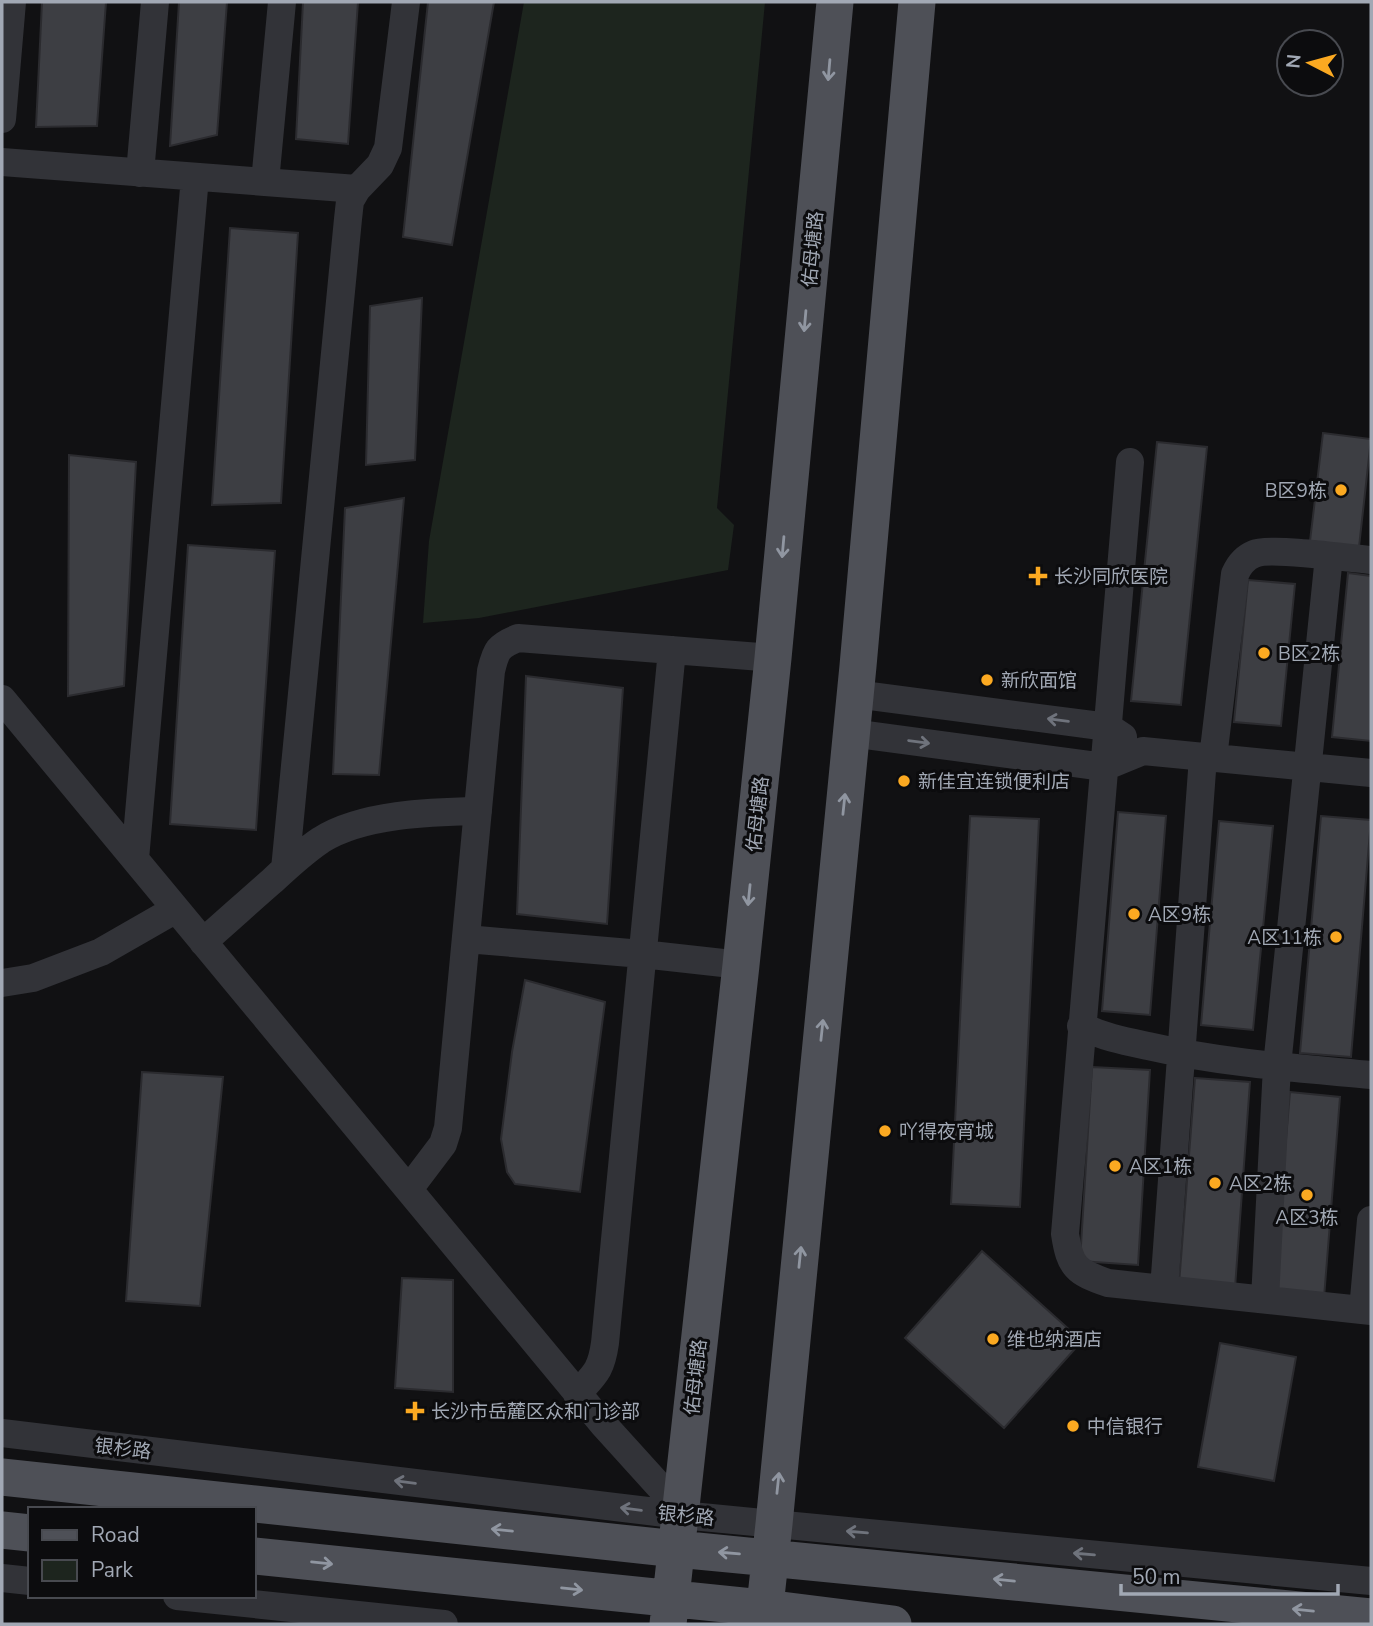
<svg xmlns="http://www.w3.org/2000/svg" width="1373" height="1626" viewBox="0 0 1373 1626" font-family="'Nunito Sans','Noto Sans SC',sans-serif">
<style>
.green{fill:#1d251e}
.building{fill:#3d3e43;stroke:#2b2b2f;stroke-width:2}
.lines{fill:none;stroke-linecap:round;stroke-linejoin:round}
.minor{stroke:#323338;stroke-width:28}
.major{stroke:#4e5057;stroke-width:37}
.oneway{stroke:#9096a1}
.oneway2{stroke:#6f737c}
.poi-dot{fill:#fba921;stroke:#0c0c0e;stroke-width:2.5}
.labels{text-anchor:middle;stroke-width:6;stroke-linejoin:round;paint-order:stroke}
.street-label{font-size:19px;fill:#a1a8b4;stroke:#0c0c0e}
.poi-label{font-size:19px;fill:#a1a8b4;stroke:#0c0c0e;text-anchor:start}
</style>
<rect width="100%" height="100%" fill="#111113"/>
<path class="green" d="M524,2h241l-48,506 17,17 -6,45 -249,48 -56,5 6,-82z"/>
<path class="building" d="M42,2h64l-9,124 -61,1z
M179,2h48l-10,133 -47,11z
M303,2h55l-10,142 -52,-5z
M428,2h66l-42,243 -49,-8z
M230,228l68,5 -17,270 -69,2z
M422,298l-7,162 -49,5 4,-159z
M1323,433l48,6 -12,108 -49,-6z
M1157,442l50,5 -26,258 -50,-4z
M69,455l67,7 -12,224 -56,10z
M404,498l-25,277 -46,-1 12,-266z
M188,545l87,6 -19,279 -86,-6z
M1348,573l23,3v165l-39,-4z
M1248,580l47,4 -14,142 -47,-4z
M526,676l97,12 -16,236 -90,-10z
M1118,812l48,4 -16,199 -48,-4z
M970,816l69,3 -19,388 -69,-3z
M1321,816l50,4 -20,237 -51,-4z
M1219,821l54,5 -20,204 -52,-5z
M525,980l80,22 -25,190 -65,-8 -8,-12 -6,-33 11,-87z
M1092,1067l58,3 -12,195 -58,-4z
M142,1072l81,5 -23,229 -74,-5z
M1195,1078l55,4 -15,206 -56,-4z
M1290,1092l50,5 -16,201 -51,-5z
M982,1251l100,90 -78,87 -99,-90z
M402,1278l51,2v112l-58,-4z
M1220,1343l76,14 -22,124 -76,-14z"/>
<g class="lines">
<path class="minor" d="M2,119l10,-117
M2,162l355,27
M140,173l15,-171
M265,182l17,-180
M1130,462l-65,772c5,33 11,38 43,49l263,28
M855,694l253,33 15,10
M2,699l601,725 77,85
M851,733l253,34 39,-16 228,22
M1213,758l22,-184c4,-9 9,-16 19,-20 15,-7 96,4 117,6
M135,859l60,-682
M285,869l63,-650 2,-18 7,-12 23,-24 8,-17 18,-146
M466,939l176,15 99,11
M203,942c23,-20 46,-41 69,-61 15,-14 31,-29 49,-41 41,-26 109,-28 157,-29
M2,983l31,-5 68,-26 75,-43
M1081,1026c22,11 43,15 67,20 74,17 148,22 223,29
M409,1189l34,-45 5,-16 43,-457c5,-21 7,-25 27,-33l255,20
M1164,1289l39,-532
M1265,1299l12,-233 52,-510
M1363,1310l8,-90
M577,1394c18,-20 24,-23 28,-51l67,-693
M2,1433l679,82 690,66
M2,1578l28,3
M177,1596l267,28"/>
<path class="major" d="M2,1477l675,72 694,68
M2,1530l28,3
M254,1556l510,52 129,16
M668,1624l73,-659 32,-307 62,-656
M763,1624l11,-100 84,-858 59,-664"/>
</g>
<defs><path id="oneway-shaft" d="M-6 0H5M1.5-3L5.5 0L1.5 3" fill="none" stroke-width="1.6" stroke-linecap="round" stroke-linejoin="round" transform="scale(1.75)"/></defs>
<g class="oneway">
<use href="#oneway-shaft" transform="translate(829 70) rotate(95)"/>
<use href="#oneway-shaft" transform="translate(805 321) rotate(95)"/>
<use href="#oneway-shaft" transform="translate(783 547) rotate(95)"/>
<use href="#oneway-shaft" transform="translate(844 804) rotate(-84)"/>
<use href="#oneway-shaft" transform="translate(749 895) rotate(96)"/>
<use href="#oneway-shaft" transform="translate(822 1030) rotate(-84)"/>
<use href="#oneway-shaft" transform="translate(800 1257) rotate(-84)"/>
<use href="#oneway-shaft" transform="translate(778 1483) rotate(-84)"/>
<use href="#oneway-shaft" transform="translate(502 1530) rotate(-174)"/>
<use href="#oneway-shaft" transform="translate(729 1553) rotate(-175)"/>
<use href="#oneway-shaft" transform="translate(322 1563) rotate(6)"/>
<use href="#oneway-shaft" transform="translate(1004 1580) rotate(-174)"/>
<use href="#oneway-shaft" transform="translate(572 1589) rotate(6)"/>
<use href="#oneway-shaft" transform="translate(1303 1610) rotate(-174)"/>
</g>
<g class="oneway2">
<use href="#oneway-shaft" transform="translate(1058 720) rotate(-173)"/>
<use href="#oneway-shaft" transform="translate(919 742) rotate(8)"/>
<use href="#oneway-shaft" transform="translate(405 1482) rotate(-173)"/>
<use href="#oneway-shaft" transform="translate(631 1509) rotate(-173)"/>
<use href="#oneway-shaft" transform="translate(857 1532) rotate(-175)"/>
<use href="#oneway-shaft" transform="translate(1084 1554) rotate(-175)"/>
</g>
<g class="poi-dot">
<circle cx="1341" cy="490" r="7"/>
<path d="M1034.5 565.5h7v7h7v7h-7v7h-7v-7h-7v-7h7z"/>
<circle cx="1264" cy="653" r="7"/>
<circle cx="987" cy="680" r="7"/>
<circle cx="904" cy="781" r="7"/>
<circle cx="1134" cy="914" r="7"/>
<circle cx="1336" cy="937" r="7"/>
<circle cx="885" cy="1131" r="7"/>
<circle cx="1115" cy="1166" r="7"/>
<circle cx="1215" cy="1183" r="7"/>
<circle cx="1307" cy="1195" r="7"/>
<circle cx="993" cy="1339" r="7"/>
<path d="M411.5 1400.5h7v7h7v7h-7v7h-7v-7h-7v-7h7z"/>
<circle cx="1073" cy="1426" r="7"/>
</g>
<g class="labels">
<g class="street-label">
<text transform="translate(812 249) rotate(-85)" y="7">佑母塘路</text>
<text transform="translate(757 814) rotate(-84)" y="7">佑母塘路</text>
<text transform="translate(695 1377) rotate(-84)" y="7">佑母塘路</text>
<text transform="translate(123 1448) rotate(7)" y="7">银杉路</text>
<text transform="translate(686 1515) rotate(6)" y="7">银杉路</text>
</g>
<g class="poi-label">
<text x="1327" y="497" text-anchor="end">B区9栋</text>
<text x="1054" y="583">长沙同欣医院</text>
<text x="1278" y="660">B区2栋</text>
<text x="1001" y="687">新欣面馆</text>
<text x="918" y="788">新佳宜连锁便利店</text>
<text x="1148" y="921">A区9栋</text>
<text x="1322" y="944" text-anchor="end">A区11栋</text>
<text x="899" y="1138">吖得夜宵城</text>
<text x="1129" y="1173">A区1栋</text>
<text x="1229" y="1190">A区2栋</text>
<text x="1307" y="1224" text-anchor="middle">A区3栋</text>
<text x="1007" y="1346">维也纳酒店</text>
<text x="431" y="1418">长沙市岳麓区众和门诊部</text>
<text x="1087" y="1433">中信银行</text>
</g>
</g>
<rect width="1373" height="1626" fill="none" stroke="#a1a8b4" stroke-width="7"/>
<rect x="28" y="1507" width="228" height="91" fill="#0c0c0e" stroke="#484a50" stroke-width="2"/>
<rect x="42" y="1530" width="35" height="10" fill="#4e5057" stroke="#484a50" stroke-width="2"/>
<text x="91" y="1542" font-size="21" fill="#a1a8b4">Road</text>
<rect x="42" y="1560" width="35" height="21" fill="#1d251e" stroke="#484a50" stroke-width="2"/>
<text x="91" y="1577" font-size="21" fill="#a1a8b4">Park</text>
<g transform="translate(1310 63) rotate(276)"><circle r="33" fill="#0c0c0e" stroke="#484a50" stroke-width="2"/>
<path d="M0-5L12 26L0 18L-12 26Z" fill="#fba921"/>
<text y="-10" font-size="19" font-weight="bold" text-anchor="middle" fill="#a1a8b4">N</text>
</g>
<path d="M1121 1584v10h217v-10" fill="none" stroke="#a1a8b4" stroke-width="3.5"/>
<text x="1132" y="1584" font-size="21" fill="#a1a8b4" stroke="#0c0c0e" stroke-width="5" paint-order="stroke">50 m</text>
</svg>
